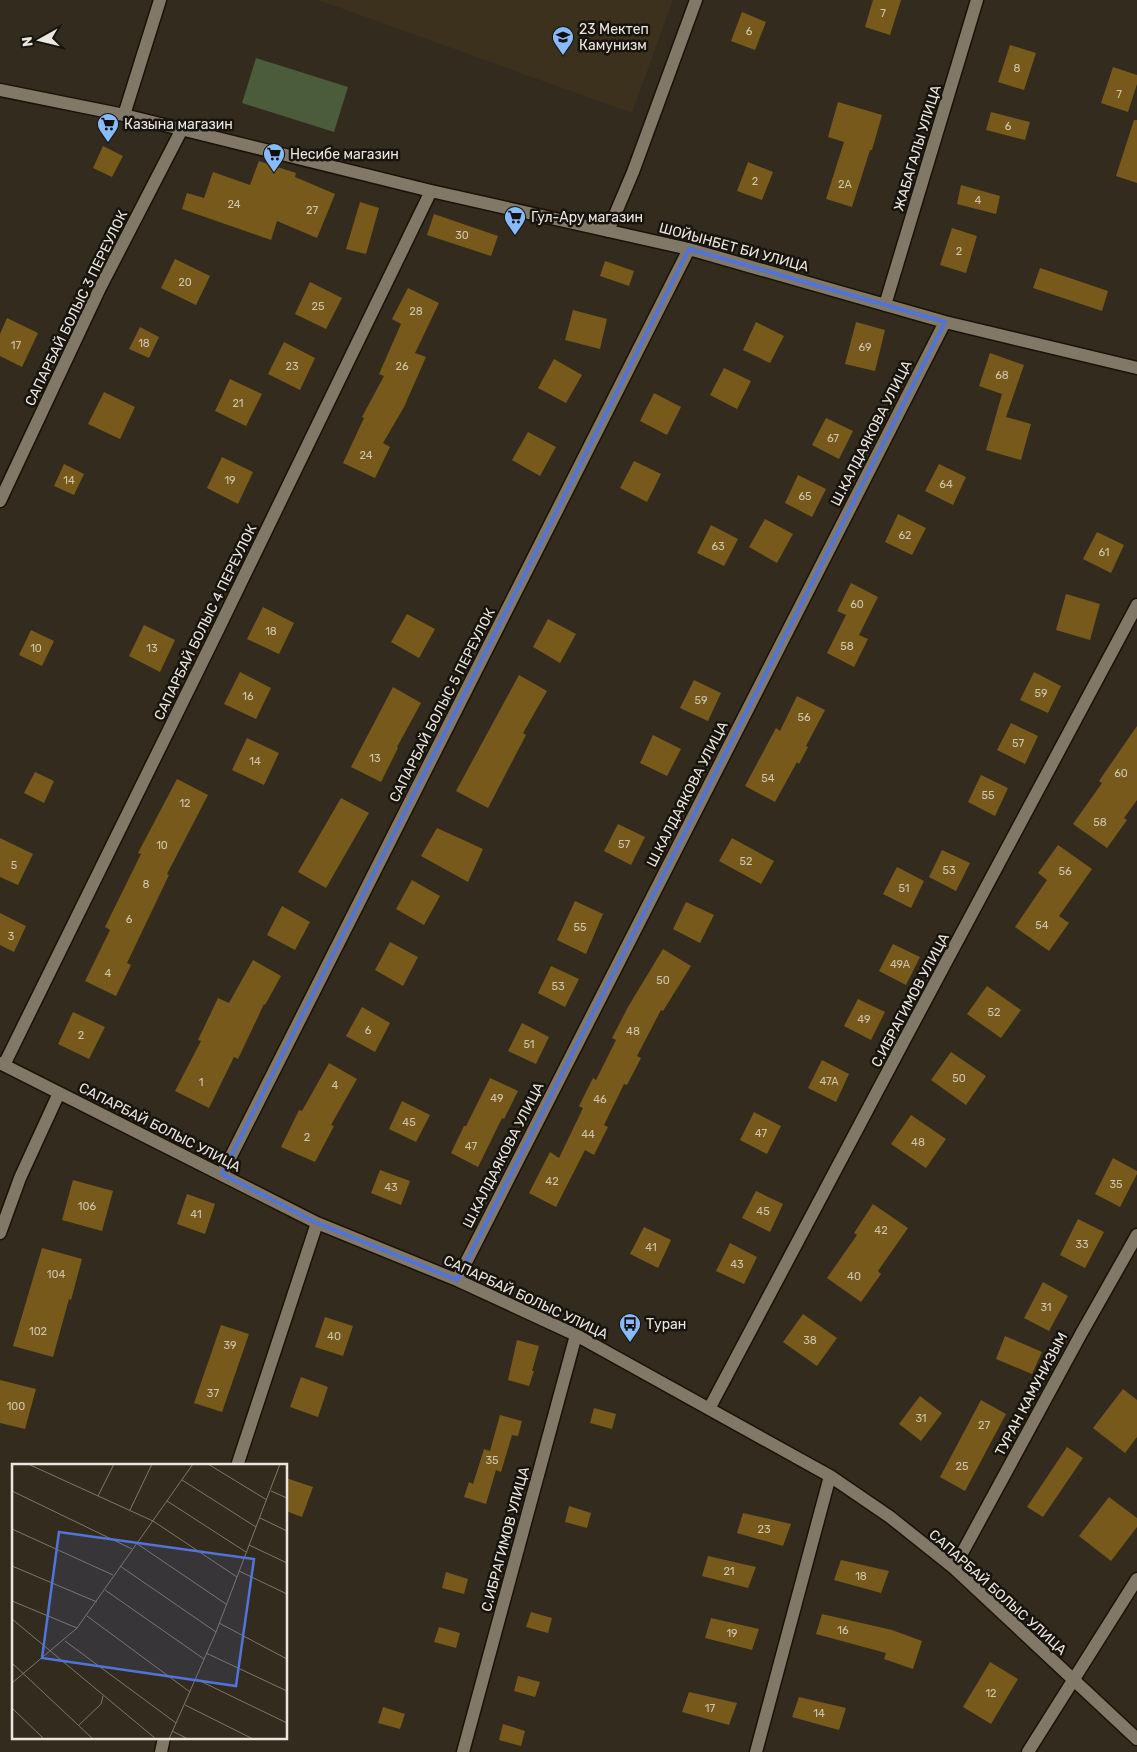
<svg xmlns="http://www.w3.org/2000/svg" width="1137" height="1752" viewBox="0 0 1137 1752" font-family="Rubik,sans-serif">
<style>
.built{fill:#3b311c}
.green{fill:#4a5c3a}
.building{fill:#775a1b}
.lines{fill:none;stroke-linecap:round;stroke-linejoin:round}
.minor-casing{stroke:#1a1306;stroke-width:15}
.minor{stroke:#817868;stroke-width:12}
.marked{fill:none;stroke:#5174da;stroke-width:4;stroke-linejoin:round}
.labels{text-anchor:middle;stroke-width:5;stroke-linejoin:round;paint-order:stroke}
.number-label{font-size:11px;fill:#cfc4ad}
.poi-label{font-size:14px;fill:#ece7de;stroke:#17140e;text-anchor:start}
.street-label{font-size:14px;fill:#ece7de;stroke:#17140e}
.inset-road{fill:none;stroke:#7d766a;stroke-width:1}
.view{fill:#5174da;fill-opacity:0.15;stroke:#5174da;stroke-width:2.5}
.inset-edge{fill:none;stroke:#ece7de;stroke-width:2.5}
</style>
<rect width="100%" height="100%" fill="#332b1d"/>
<path class="built" d="M318,0h355l-41,113z"/>
<path class="green" d="M256,58l92,29 -14,45 -92,-29z"/>
<path class="building" d="M873,0h28l-11,35 -25,-8z
M742,12l24,10 -11,28 -24,-9z
M1010,45l26,8 -12,37 -26,-8z
M1113,67l24,8v9l-9,28 -27,-9z
M838,102l44,13 -10,35h-2l-18,57 -26,-8 18,-57 -16,-5z
M991,112l39,10 -5,18 -39,-10z
M1134,120h3v63l-21,-7z
M103,146l20,10 -11,21 -19,-9z
M259,161l37,12 -1,4 40,17 -18,44 -40,-17 -6,19 -89,-31 5,-16 17,5 9,-26 37,13z
M748,162l25,10 -11,28 -25,-9z
M961,185l39,11 -4,18 -39,-10z
M360,202l19,6 -13,46 -20,-5z
M434,214l64,22 -7,20 -64,-21z
M952,228l25,8 -11,37 -26,-8z
M175,259l35,17 -14,29 -35,-17z
M605,261l29,10 -5,15 -29,-10z
M1040,268l68,23 -6,20 -69,-23z
M310,282l32,16 -16,31 -31,-15z
M408,288l31,15 -24,50 11,4 -22,50 -21,36 7,4 -15,31 -32,-15 21,-45 -2,-1 22,-41 -5,-2 22,-50 -9,-5z
M573,310l34,9 -7,30 -35,-9z
M7,318l31,15 -16,34 -22,-11v-22z
M756,322l28,14 -14,27 -27,-13z
M856,322l29,8 -10,41 -30,-7z
M140,327l19,10 -10,21 -20,-9z
M284,342l31,16 -15,32 -32,-16z
M990,353l34,12 -18,52 25,7 -10,36 -35,-10 16,-56 -23,-8z
M554,359l28,16 -16,28 -28,-15z
M724,368l27,13 -14,28 -27,-14z
M230,379l32,15 -16,32 -31,-15z
M104,392l31,15 -15,32 -32,-15z
M654,393l27,14 -14,28 -27,-14z
M826,418l27,13 -14,28 -27,-14z
M528,432l28,15 -16,29 -28,-16z
M222,457l31,15 -15,32 -31,-16z
M634,461l27,13 -14,28 -27,-14z
M64,464l20,10 -10,21 -20,-9z
M939,464l27,13 -13,28 -28,-14z
M798,475l28,14 -14,28 -27,-14z
M898,514l28,14 -14,27 -27,-13z
M765,519l28,15 -16,29 -28,-16z
M711,525l27,14 -14,27 -27,-13z
M1097,532l27,13 -13,28 -28,-14z
M851,583l27,14 -19,38 9,4 -14,28 -27,-14 19,-38 -9,-4z
M1066,594l34,10 -10,36 -34,-10z
M263,607l31,16 -15,31 -32,-15z
M407,614l28,15 -16,29 -28,-16z
M548,619l28,15 -16,29 -27,-16z
M144,625l31,15 -15,32 -31,-16z
M31,630l23,11 -12,25 -23,-11z
M240,672l31,16 -15,31 -32,-15z
M1034,672l27,14 -13,27 -28,-13z
M519,675l28,16 -24,42 3,2 -38,73 -32,-17z
M694,680l27,13 -13,28 -28,-13z
M393,687l28,16 -24,44 1,1 -17,34 -30,-15z
M797,696l28,14 -19,36 2,1 -9,17 -2,-2 -22,40 -30,-16 31,-58 4,3z
M1011,723l27,13 -13,28 -28,-14z
M1137,726v74l-13,18 3,2 -20,28 -34,-24 29,-41 -3,-2z
M653,735l28,14 -14,27 -27,-13z
M247,738l32,15 -15,32 -32,-15z
M35,772l19,9 -10,22 -20,-10z
M981,775l27,13 -13,28 -27,-14z
M177,779l31,16 -41,79 2,1 -42,88 4,2 -15,31 -31,-15 25,-51 -5,-3 36,-73 -3,-1z
M341,798l28,15 -43,75 -28,-16z
M618,824l27,13 -14,28 -27,-14z
M437,828l46,21 -15,33 -47,-26z
M0,838l33,16 -15,31 -18,-8z
M732,838l42,23 -13,23 -42,-23z
M1058,845l34,24 -33,47 10,7 -20,28 -34,-24 32,-47 -9,-7z
M942,850l28,13 -14,28 -27,-14z
M897,867l27,14 -13,27 -28,-14z
M412,880l28,16 -16,29 -28,-16z
M575,901l28,13 -17,40 -29,-14z
M686,902l28,13 -14,28 -27,-14z
M282,906l28,16 -15,28 -28,-15z
M0,913l26,13 -12,26 -14,-7z
M390,942l28,15 -15,29 -28,-16z
M893,944l27,13 -14,28 -27,-14z
M663,949l28,17 -28,45 -2,-1 -24,46 4,2 -14,27 -3,-1 -20,41 4,2 -14,28 -9,-5 -29,57 -27,-14 21,-41 9,6 24,-50 -4,-2 14,-28 3,2 20,-40 -4,-2 16,-31z
M253,960l28,16 -16,29 -1,-1 -26,55 -4,-2 -25,51 -34,-17 26,-50 -3,-1 20,-42 11,5z
M551,966l28,13 -14,28 -27,-14z
M987,986l34,24 -20,28 -34,-24z
M858,999l27,13 -14,28 -27,-14z
M362,1007l28,16 -15,29 -29,-16z
M73,1012l32,15 -16,32 -31,-15z
M522,1023l27,14 -13,27 -28,-13z
M951,1052l35,24 -20,29 -35,-25z
M822,1060l27,14 -13,28 -28,-14z
M329,1063l28,16 -26,46 3,1 -19,36 -34,-15 18,-37 3,1z
M490,1078l28,13 -14,28 -2,-1 -24,49 -27,-14 13,-27h2z
M402,1101l28,14 -14,27 -27,-13z
M754,1112l27,14 -14,28 -27,-14z
M911,1115l35,24 -20,29 -35,-24z
M1113,1158l24,13v3l-17,33 -25,-13z
M380,1170l30,11 -9,24 -30,-12z
M73,1180l40,11 -11,40 -40,-11z
M756,1191l27,13 -13,28 -28,-14z
M187,1194l28,10 -10,30 -28,-10z
M873,1204l35,24 -30,43 3,3 -20,28 -34,-24 30,-43 -3,-2z
M1078,1219l26,13 -19,36 -25,-13z
M644,1227l27,13 -13,28 -28,-14z
M730,1243l27,14 -13,27 -28,-13z
M42,1248l40,11 -11,41 -2,-1 -16,58 -40,-11z
M1043,1282l25,14 -19,35 -25,-13z
M803,1314l34,24 -20,28 -34,-24z
M325,1317l28,9 -10,30 -28,-9z
M221,1325l28,9 -27,78 -28,-9z
M1005,1336l37,16 -10,22 -36,-15z
M517,1340l22,6 -7,25h2l-5,15 -21,-6z
M301,1377l27,10 -10,30 -28,-10z
M0,1380l36,9 -11,40 -25,-6z
M1123,1389l14,11v37l-12,16 -32,-25z
M920,1396l22,17 -21,28 -22,-17z
M981,1400l25,14 -41,77 -25,-14z
M594,1408l22,6 -4,15 -22,-6z
M500,1415l22,6 -4,15 -6,-1 -11,37 -5,-2 -10,34 -22,-7 5,-15 4,2 11,-35 6,2z
M1067,1447l16,11 -40,59 -16,-10z
M286,1478l27,9 -11,30 -16,-6z
M1109,1497l28,21v9l-26,34 -32,-25z
M569,1506l22,7 -4,15 -22,-6z
M743,1513l48,11 -8,22 -46,-13z
M708,1556l48,11 -8,21 -46,-12z
M841,1560l48,11 -8,22 -47,-13z
M446,1572l22,7 -4,15 -22,-6z
M531,1612l21,6 -4,15 -22,-6z
M822,1614l70,16 30,11 -9,28 -29,-10 2,-6 -70,-19z
M711,1618l48,11 -7,21 -47,-12z
M439,1627l21,6 -4,15 -22,-6z
M990,1662l28,17 -27,45 -28,-17z
M518,1676l22,6 -5,15 -21,-6z
M689,1692l48,11 -8,22 -47,-13z
M799,1697l47,11 -7,22 -47,-13z
M383,1707l22,7 -5,15 -22,-6z
M503,1724l22,7 -4,15 -22,-6z"/>
<g class="lines">
<g class="minor-casing">
<path id="minor" d="M0,90l124,25 307,76 258,58 256,73 192,46
M124,115l36,-115
M608,231l25,-59 63,-172
M885,305l92,-305
M0,501l100,-213 82,-159
M0,1063l317,160 140,57 119,55 254,141 60,41 64,51 183,171
M4,1065l212,-431 215,-443
M222,1174l467,-925
M0,1233l20,-55 39,-85
M457,1280l488,-958
M709,1409c141,-269 285,-536 428,-804
M237,1466l80,-243
M954,1568l127,-234 56,-99
M161,1752l3,-14
M463,1752l113,-417
M756,1752l74,-276
M1028,1752l109,-173"/>
</g>
<use href="#minor" class="minor"/>
</g>
<path class="marked" d="M689,249l256,73 -488,958 -140,-57 -95,-49z"/>
<defs>
<g id="school-pin" transform="scale(1.125)"><path d="M0 17L-7.5 6A9.5 9.5 0 1 1 7.5 6Z" fill="#88bbfc" stroke="#17140e"/><path d="M0-5L7-2L0 1L-7-2ZM-4 1L0 2.5L4 1V4Q0 6-4 4Z" fill="#111"/></g>
<g id="supermarket-pin" transform="scale(1.125)"><path d="M0 17L-7.5 6A9.5 9.5 0 1 1 7.5 6Z" fill="#88bbfc" stroke="#17140e"/><path d="M-6-5.5h2.5l.6 2H6L4.5 2H-2.5L-4.4-4H-6ZM-1.5 3.2a1.3 1.3 0 1 0 .1 0ZM3 3.2a1.3 1.3 0 1 0 .1 0Z" fill="#111"/></g>
<g id="bus-pin" transform="scale(1.125)"><path d="M0 17L-7.5 6A9.5 9.5 0 1 1 7.5 6Z" fill="#88bbfc" stroke="#17140e"/><path d="M-5-6H5V4H4V6H2V4H-2V6H-4V4H-5ZM-3.5-4V0h7V-4ZM-3.5 1.2v1.5H-2V1.2ZM2 1.2v1.5H3.5V1.2Z" fill="#111"/></g>
</defs>
<g fill-rule="evenodd">
<use href="#school-pin" x="563" y="37"/>
<use href="#supermarket-pin" x="108" y="124"/>
<use href="#supermarket-pin" x="274" y="154"/>
<use href="#supermarket-pin" x="515" y="217"/>
<use href="#bus-pin" x="630" y="1324"/>
</g>
<g class="labels">
<g class="number-label">
<text x="883" y="17">7</text>
<text x="749" y="35">6</text>
<text x="1017" y="72">8</text>
<text x="1119" y="98">7</text>
<text x="1008" y="130">6</text>
<text x="755" y="185">2</text>
<text x="845" y="188">2A</text>
<text x="978" y="204">4</text>
<text x="234" y="208">24</text>
<text x="312" y="214">27</text>
<text x="462" y="239">30</text>
<text x="959" y="255">2</text>
<text x="185" y="286">20</text>
<text x="318" y="310">25</text>
<text x="416" y="315">28</text>
<text x="144" y="347">18</text>
<text x="16" y="349">17</text>
<text x="865" y="351">69</text>
<text x="292" y="370">23</text>
<text x="402" y="370">26</text>
<text x="1002" y="379">68</text>
<text x="238" y="407">21</text>
<text x="833" y="442">67</text>
<text x="366" y="459">24</text>
<text x="69" y="484">14</text>
<text x="230" y="484">19</text>
<text x="946" y="488">64</text>
<text x="805" y="500">65</text>
<text x="905" y="539">62</text>
<text x="718" y="550">63</text>
<text x="1104" y="556">61</text>
<text x="857" y="608">60</text>
<text x="271" y="635">18</text>
<text x="847" y="650">58</text>
<text x="36" y="652">10</text>
<text x="152" y="652">13</text>
<text x="1041" y="697">59</text>
<text x="248" y="700">16</text>
<text x="701" y="704">59</text>
<text x="804" y="721">56</text>
<text x="1018" y="747">57</text>
<text x="375" y="762">13</text>
<text x="255" y="765">14</text>
<text x="1121" y="777">60</text>
<text x="768" y="782">54</text>
<text x="988" y="799">55</text>
<text x="185" y="807">12</text>
<text x="1100" y="826">58</text>
<text x="624" y="848">57</text>
<text x="162" y="849">10</text>
<text x="746" y="865">52</text>
<text x="14" y="869">5</text>
<text x="949" y="874">53</text>
<text x="1065" y="875">56</text>
<text x="146" y="888">8</text>
<text x="904" y="892">51</text>
<text x="129" y="923">6</text>
<text x="1042" y="929">54</text>
<text x="580" y="931">55</text>
<text x="11" y="940">3</text>
<text x="900" y="968">49A</text>
<text x="108" y="977">4</text>
<text x="663" y="984">50</text>
<text x="558" y="990">53</text>
<text x="994" y="1016">52</text>
<text x="864" y="1023">49</text>
<text x="368" y="1034">6</text>
<text x="633" y="1035">48</text>
<text x="81" y="1039">2</text>
<text x="529" y="1048">51</text>
<text x="959" y="1082">50</text>
<text x="829" y="1085">47A</text>
<text x="201" y="1086">1</text>
<text x="335" y="1089">4</text>
<text x="497" y="1102">49</text>
<text x="600" y="1103">46</text>
<text x="409" y="1126">45</text>
<text x="761" y="1137">47</text>
<text x="588" y="1138">44</text>
<text x="307" y="1141">2</text>
<text x="918" y="1146">48</text>
<text x="471" y="1150">47</text>
<text x="552" y="1185">42</text>
<text x="1116" y="1188">35</text>
<text x="391" y="1191">43</text>
<text x="87" y="1210">106</text>
<text x="763" y="1215">45</text>
<text x="196" y="1218">41</text>
<text x="881" y="1234">42</text>
<text x="1082" y="1248">33</text>
<text x="651" y="1251">41</text>
<text x="737" y="1268">43</text>
<text x="56" y="1278">104</text>
<text x="854" y="1280">40</text>
<text x="1046" y="1311">31</text>
<text x="38" y="1335">102</text>
<text x="334" y="1340">40</text>
<text x="810" y="1344">38</text>
<text x="230" y="1349">39</text>
<text x="213" y="1397">37</text>
<text x="16" y="1410">100</text>
<text x="921" y="1422">31</text>
<text x="984" y="1429">27</text>
<text x="492" y="1464">35</text>
<text x="962" y="1470">25</text>
<text x="764" y="1533">23</text>
<text x="729" y="1575">21</text>
<text x="861" y="1580">18</text>
<text x="843" y="1634">16</text>
<text x="732" y="1637">19</text>
<text x="991" y="1697">12</text>
<text x="710" y="1712">17</text>
<text x="819" y="1717">14</text>
</g>
<g class="poi-label">
<text x="579" y="34">23 Мектеп<tspan x="579" dy="16">Камунизм</tspan></text>
<text x="124" y="129">Казына магазин</text>
<text x="290" y="159">Несибе магазин</text>
<text x="531" y="222">Гул-Ару магазин</text>
<text x="646" y="1329">Туран</text>
</g>
<g class="street-label">
<text transform="translate(917 148) rotate(-73)" y="5">ЖАБАГАЛЫ УЛИЦА</text>
<text transform="translate(734 247) rotate(15)" y="5">ШОЙЫНБЕТ БИ УЛИЦА</text>
<text transform="translate(76 308) rotate(-64)" y="5">САПАРБАЙ БОЛЫС 3 ПЕРЕУЛОК</text>
<text transform="translate(871 433) rotate(-63)" y="5">Ш.КАЛДАЯКОВА УЛИЦА</text>
<text transform="translate(205 622) rotate(-64)" y="5">САПАРБАЙ БОЛЫС 4 ПЕРЕУЛОК</text>
<text transform="translate(442 705) rotate(-63)" y="5">САПАРБАЙ БОЛЫС 5 ПЕРЕУЛОК</text>
<text transform="translate(687 794) rotate(-63)" y="5">Ш.КАЛДАЯКОВА УЛИЦА</text>
<text transform="translate(910 1000) rotate(-62)" y="5">С.ИБРАГИМОВ УЛИЦА</text>
<text transform="translate(160 1127) rotate(27)" y="5">САПАРБАЙ БОЛЫС УЛИЦА</text>
<text transform="translate(503 1155) rotate(-63)" y="5">Ш.КАЛДАЯКОВА УЛИЦА</text>
<text transform="translate(526 1297) rotate(25)" y="5">САПАРБАЙ БОЛЫС УЛИЦА</text>
<text transform="translate(1031 1394) rotate(-62)" y="5">ТУРАН КАМУНИЗЫМ</text>
<text transform="translate(505 1539) rotate(-75)" y="5">С.ИБРАГИМОВ УЛИЦА</text>
<text transform="translate(998 1592) rotate(42)" y="5">САПАРБАЙ БОЛЫС УЛИЦА</text>
</g>
</g>
<g transform="translate(12 1464)">
<rect width="275" height="275" fill="#332b1d"/>
<path class="inset-road" d="M16,0l125,57 84,56M196,0l59,36M170,16l74,47M0,27l120,58M259,27l16,7M86,32l16,-32M155,37l79,51M118,46l22,-46M248,54l27,13M0,65l101,46M124,79l90,61M237,81l38,18M0,102l85,36M108,102l96,66M227,107l48,23M93,126l99,69M0,137l65,27M75,152l103,76M0,155l144,120M207,159l68,36M53,177l111,82M194,189l81,38M0,199l81,76M184,215l91,44M0,219l65,-55 116,-164M173,241l68,34M0,244l32,31M67,261l22,-21 2,-8M160,267l16,8M157,275l47,-107 64,-168"/>
<path class="view" d="M47,68l195,27 -18,127 -194,-28z"/>
<rect width="275" height="275" class="inset-edge"/>
</g>
<g transform="translate(40 40) rotate(262)" stroke="#17140e" stroke-width="4" paint-order="stroke">
<path d="M0-4L9 19L0 12L-9 19Z" fill="#ece7de"/>
<text y="-8" font-size="14" font-weight="bold" text-anchor="middle" fill="#ece7de">N</text>
</g>
</svg>
